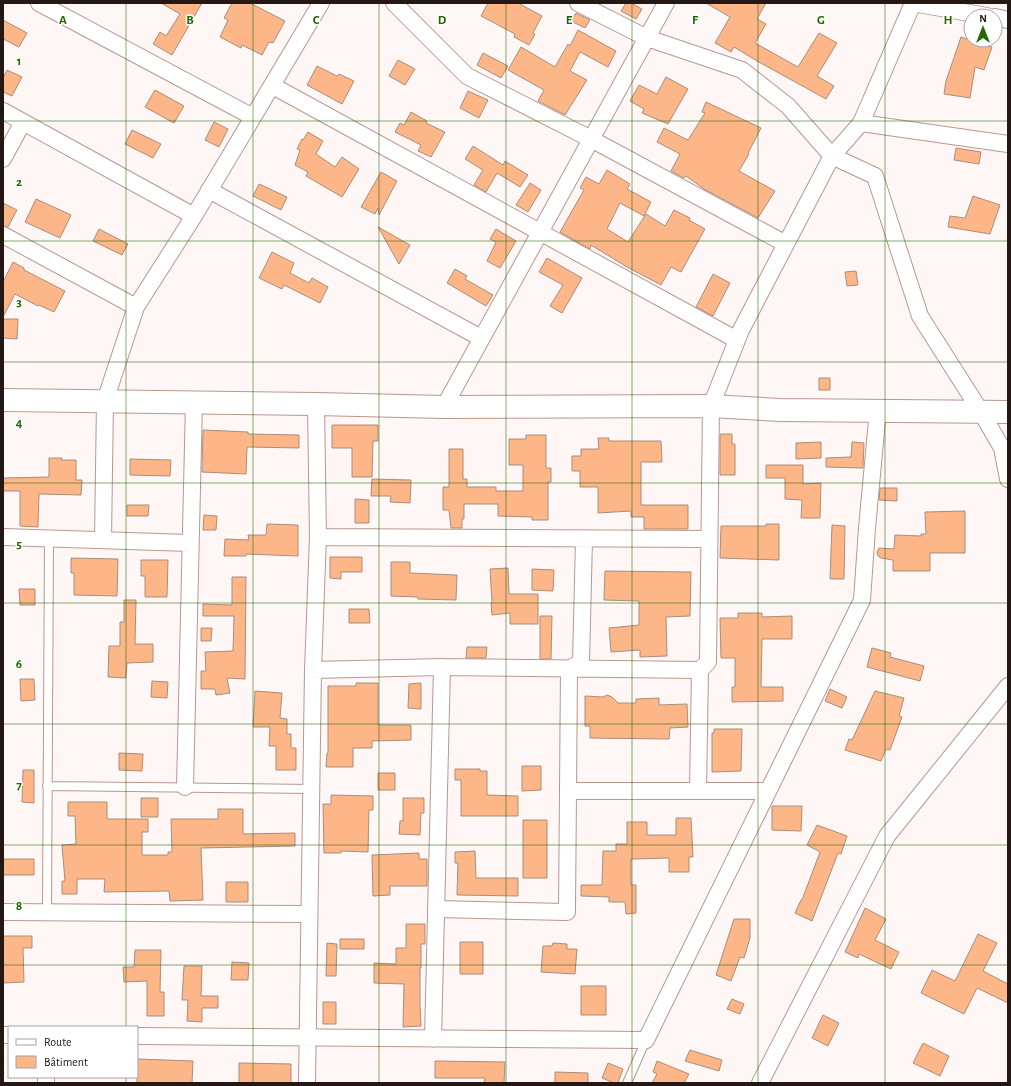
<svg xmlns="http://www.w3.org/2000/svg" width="1011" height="1086" viewBox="0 0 1011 1086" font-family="'Alegreya Sans',sans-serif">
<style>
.building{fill:#fcb688;stroke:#aa8d7b}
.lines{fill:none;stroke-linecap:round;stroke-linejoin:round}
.lane-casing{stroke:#b9978e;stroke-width:10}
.street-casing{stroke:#b9978e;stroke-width:18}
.secondary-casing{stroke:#b9978e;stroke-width:24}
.lane{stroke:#fff;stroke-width:8}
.street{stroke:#fff;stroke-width:16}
.secondary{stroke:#fff;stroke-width:22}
.grid{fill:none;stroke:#236800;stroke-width:1;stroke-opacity:0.55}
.grid-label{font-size:13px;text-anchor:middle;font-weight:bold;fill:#236800;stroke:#fff;stroke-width:3;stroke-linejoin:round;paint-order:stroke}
</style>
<rect width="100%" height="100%" fill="#fff7f5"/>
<path class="building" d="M161,3h41l-30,52 -19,-11 7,-12 6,4 14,-22z
M232,3h18l35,18 -12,22 -4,-1 -7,13 -20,-10 -1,3 -21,-11 8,-17 -4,-2z
M488,3h30l24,13 -9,17 2,1 -6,11 -15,-8 1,-3 -34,-18z
M626,3h5l11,6 -6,10 -15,-8z
M706,3h60l-9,16 9,5 -11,19 43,24 21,-34 18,10 -20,33 17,10 -8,13 -69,-38 -23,-14 -3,5 -16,-9 15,-26z
M576,13l14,7 -5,8 -14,-7z
M3,20l24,13 -8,14 -16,-8z
M578,30l38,21 -8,16 -28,-15 -10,19 17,9 -22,35 -27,-14 6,-11 -36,-20 13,-23 34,20 13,-23 2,2z
M961,37l31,10 -8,23 -9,-3 -5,31 -26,-4 2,-13z
M483,53l25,13 -7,12 -24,-13z
M398,60l17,9 -10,16 -16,-9z
M317,66l20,10 2,-2 15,7 -12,23 -35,-19z
M7,70l15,7 -10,19 -9,-4v-14z
M666,77l22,12 -20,35 -26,-11 2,-4 -14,-8 9,-16 18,9z
M155,90l29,16 -10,17 -29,-16z
M468,91l20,9 -9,18 -19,-10z
M706,102l55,26 -13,25 1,1 -10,17 36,20 -17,27 -54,-29 -18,-13 -2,2 -13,-7 9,-17 -23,-12 7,-14 24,12 17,-27 -3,-1z
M411,112l16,9 -1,2 19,9 -14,25 -13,-6 3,-6 -26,-13 5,-9 4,2z
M214,122l14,7 -9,18 -14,-7z
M132,130l29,14 -8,14 -28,-14z
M308,132l15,9 -7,13 19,13 7,-10 17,12 -17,28 -36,-21 2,-4 -13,-7 5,-15 -3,-1 5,-10 1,1z
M473,146l30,19 2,-4 23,14 -8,12 -23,-14 -11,19 -12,-7 9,-15 -18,-11z
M956,148l25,4 -2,12 -25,-4z
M607,170l23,14 -3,5 24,13 -7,14 -24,-13 -13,26 21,13 18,-28 19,12 9,-16 16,8 -1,2 16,9 -24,43 -10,-5 -10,18 -34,-18 -36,-22 -1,4 -30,-17 24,-42 -4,-2 6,-11 13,7z
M381,172l16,9 -18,34 -1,-7 -3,6 -14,-7z
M530,183l11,7 -13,22 -12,-7z
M259,184l28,13 -6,13 -28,-14z
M973,196l27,9 -10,29 -42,-7 2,-11 15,2z
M36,199l35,16 -11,23 -35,-16z
M3,203l14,7 -9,17 -5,-1z
M378,227l32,18 -11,19z
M99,229l29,15 -6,11 -29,-14z
M496,229l20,12 -16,27 -13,-7 9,-19 -6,-3z
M272,252l22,11 -4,10 19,10 3,-5 16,9 -8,16 -36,-18 -2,4 -23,-11z
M547,258l35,20 -20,35 -12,-7 13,-21 -24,-13z
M13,262l11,6v2l41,21 -11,21 -15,-7 -1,1 -23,-12 -12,23v-35z
M455,269l12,7 -2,3 28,16 -7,11 -39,-23z
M856,271l2,14 -11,1 -2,-14z
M713,274l17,9 -17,33 -17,-9z
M3,319h15l-1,20 -14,-1z
M819,378h11v12h-11z
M332,425h46v16h-5l-1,36h-20v-29h-20z
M203,430l45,2v2l51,1v13l-52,-1 -1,27 -44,-2z
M720,434h12v10h3v31h-15z
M526,435h20v33h5v14h-3v38h-16v-3l-34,-1v-12h-34v15h-2v9h-11l-2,-18h-6v-23h6v-38h14v30h4v8h29v4h27v-26h-14v-26h17z
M598,438h11v3h52l1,21h-21v43h47v24h-44v-12h-13v-6l-33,2v-26h-18v-16h-8v-15h9v-7h18z
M821,442v16l-25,1v-16z
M852,442l12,1 -1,25 -37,-1v-9l25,-1z
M49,458h13l-1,2h15v20h6l-1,15 -42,-1 -1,33 -18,-1v-35h-17v-13l46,-1z
M130,459l41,1 -1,16 -40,-1z
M766,465h37v19l18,-1 -1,35h-19l1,-18 -17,-1v-21h-19z
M372,479l39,1 -1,23 -20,-1 1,-6h-20z
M880,488h17v13l-18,-1z
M355,499l14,1v23h-14z
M127,505h22l-1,11h-21z
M965,511v42h-35v18h-37v-11l-12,-2 -3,-2 -1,-4 2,-4 15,1 1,-14 26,1v-2h5l-1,-22z
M204,515l13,1 -1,14h-13z
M267,524l31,1v31l-52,-2v2h-22l1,-17 24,1 -1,-5h18z
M766,524h13v36l-59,-2 1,-32h45z
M832,525l13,1 -1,53h-14z
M330,557h32v15h-21v7l-11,-1z
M71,558l47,1 -1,37 -43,-1v-22h-3z
M141,560h27l-1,37h-22v-21h-4z
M391,562h19v11l47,2 -1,25 -38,-1v-2l-27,-1z
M508,568l1,26h29v30h-28v-11l-18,2 -1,-12h1l-2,-34z
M532,569l22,1 -1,21 -21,-1z
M605,571l86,1 -1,44 -24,1 1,39 -27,1v-7l-29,2 -2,-24 30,-3v-24l-35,-1z
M232,577h14l-1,102 -18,-1 3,15 -14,2 -1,-6h-14v-18h5l-1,-19 28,-1 1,-35h-31v-12l29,1z
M19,589h16v16h-15z
M124,600h12l-1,44h18v18l-26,1 -1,15 -18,-1 1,-31h11v-24h4z
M349,609h20l1,14h-21z
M738,613h24v4l30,-1v23h-30l-1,48h22v14l-51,1v-15h3v-29h-14l-1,-40h18z
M540,616h12l-1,43h-11z
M201,628h11l-1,13h-10z
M467,647h20l-1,11h-20z
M872,648l19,5 -1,4 34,9 -4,15 -53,-14z
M20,679h14l1,21 -14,1z
M152,681l16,1 -1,16 -16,-1z
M356,683h22v42h33v15l-39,1v7h-19v19h-27l1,-14h1v-67h28z
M421,683v26l-13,-1 1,-24z
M830,689l17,8 -5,11 -17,-7z
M255,691l27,2 -2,25 7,1v15h4v14h5v22h-20v-24h-7l1,-19h-17z
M875,691l29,7 -5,18 3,1 -12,33 -4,-1 -5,12 -36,-11 4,-11 3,1z
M607,695l5,2 6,6h18v-4l23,-1v7l28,-1 1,23 -18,1 -1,11 -79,-1v-12h-5v-30l18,1z
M714,729h28l-1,42 -29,1v-39h2z
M119,753l24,1 -1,17 -23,-1z
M522,766h19v24l-19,1z
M455,769h25v2h7v24l31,1v20h-57v-36h-6z
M23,770h11v33l-12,-1z
M378,773h17v17h-17z
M331,795l42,1v14h-4l-1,42 -27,-1v2h-17l-1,-49h8z
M141,798h17v19h-17z
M403,798h21v15h-3l-1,22 -21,-1 1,-13h3z
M68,802h39v17h41v13h-6v23h26v-3h4l-1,-33h47v-10h25v25l52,-1v13l-94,2 2,52 -33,1 -1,-10 -65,1 1,-13h-28v15h-15v-13h3l-3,-36 14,-1 -1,-28h-7z
M772,806h30l-1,25 -29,-1z
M676,818h15l2,39h-4v15h-20v-14l-38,1v26h5v28l-10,1 -1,-12h-16v-5l-28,-1v-11h21l1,-34h13v-7h11v-22h20v13h29z
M523,820h24v58h-24z
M817,825l30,11 -6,18 -3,-1 -26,68 -17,-8 6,-13h1l18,-48 -13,-7z
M475,851l1,27h42v18l-61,-1 1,-32h-3v-11z
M419,853v6h8v27h-37v9l-17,1 -1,-41z
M3,859h31v16h-31z
M226,882h22v20h-22z
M865,908l21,11 -11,21 24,12 -8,17 -32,-15 -1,4 -13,-6z
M734,919h16v19l-6,20 -4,-1 -9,24 -15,-6z
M406,924h19v20h-4v24h-1v37l1,21 -18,1 1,-43 -30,-1v-20l22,1v-16h10z
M978,934l19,9 -14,28 25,13v19l-31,-15 -13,26 -43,-21 11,-23 23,11z
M3,936h29v12h-9l1,34 -21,1z
M340,939h24v10h-24z
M460,942h23v32h-23z
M327,943l10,1 -1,32h-10z
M553,943l14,1v5h10l-2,25 -34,-2 2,-26h9z
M135,950h26l-1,42h4v24h-17v-35l-23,1 -1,-15h11z
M232,962l17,1 -1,17h-17z
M184,966h18l-1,30h17v12h-16v14l-15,-1 1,-21h-6z
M581,986h25v29h-25z
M732,999l12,5 -4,10 -13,-5z
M323,1002h13v22h-13z
M823,1015l16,8 -11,23 -16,-8z
M923,1043l26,13 -9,20 -27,-13z
M690,1050l32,10 -3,11 -34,-10z
M137,1059l56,2 -1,22h-55z
M435,1061l70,1 -1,21h-20l1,-5h-50z
M657,1061l32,13 -5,9h-32l5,-9 -4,-2z
M239,1063l52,1v19h-52z
M608,1063l15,6 -5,14h-4l-12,-5z
M555,1072l33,1v10h-33z"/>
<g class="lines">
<g class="lane-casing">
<path id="lane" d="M47,786l264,3
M47,912l2,-373
M627,1083l19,-43"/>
</g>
<g class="street-casing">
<path id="street" d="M39,3l214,114
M394,3l73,73 124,63 195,105
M578,3l69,35 95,32 46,36 44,50 43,20 45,140 61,96 21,36 6,31
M912,3l75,13
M995,17l13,3
M273,86l464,254
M3,111l191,105
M861,123l147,21
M3,159l20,-37
M209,190l272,148
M3,235l133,72
M444,407l222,-404
M3,537l187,6
M318,537l391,2
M103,540l2,-139 31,-94 58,-91 127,-213
M313,670l129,-3 258,3
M185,787l9,-385
M698,790l2,-120 8,-8 3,-256 30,-76 91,-174 29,-33 52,-120
M568,791h200
M436,909l131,3 2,-243 12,-7 3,-123
M3,912l306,2
M3,1035h6
M137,1036l509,4 216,-440 5,-72 11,-118
M433,1039l9,-372
M46,1083v-6
M307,1083l6,-413 5,-133 -2,-133
M760,1083l127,-247 121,-150"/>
</g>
<g class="secondary-casing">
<path id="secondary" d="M3,400l313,4 128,3 267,-1 69,4 228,2"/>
</g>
<use href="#lane" class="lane"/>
<use href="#street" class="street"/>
<use href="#secondary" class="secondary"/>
</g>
<path class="grid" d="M126,3v1024M253,3v1080M379,3v1080M506,3v1080M632,3v1080M758,3v1080M885,3v1080M3,121h1005M3,241h1005M3,362h1005M3,483h1005M3,603h1005M3,724h1005M3,845h1005M3,965h1005M126,1077v6"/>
<g class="grid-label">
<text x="63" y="24">A</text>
<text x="190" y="24">B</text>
<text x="316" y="24">C</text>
<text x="442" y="24">D</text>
<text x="569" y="24">E</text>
<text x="695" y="24">F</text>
<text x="821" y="24">G</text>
<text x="948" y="24">H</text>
<text x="19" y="65">1</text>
<text x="19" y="186">2</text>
<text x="19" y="306">3</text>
<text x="19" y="427">4</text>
<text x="19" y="548">5</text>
<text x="19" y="668">6</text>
<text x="19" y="789">7</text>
<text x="19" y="910">8</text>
</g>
<rect width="1011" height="1086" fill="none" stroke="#241714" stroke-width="8"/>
<rect x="8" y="1026" width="130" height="52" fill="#ffffff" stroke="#a7a2a1"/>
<rect x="16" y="1039" width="20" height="6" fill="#ffffff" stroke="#a7a2a1"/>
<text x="44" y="1046" font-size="12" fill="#241714">Route</text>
<rect x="16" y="1056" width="20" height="12" fill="#fcb688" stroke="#a7a2a1"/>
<text x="44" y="1066" font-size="12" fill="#241714">Bâtiment</text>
<g transform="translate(983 28)"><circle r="19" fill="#ffffff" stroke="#a7a2a1"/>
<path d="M0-3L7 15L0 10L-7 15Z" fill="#236800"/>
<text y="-6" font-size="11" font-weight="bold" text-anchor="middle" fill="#241714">N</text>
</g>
</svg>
